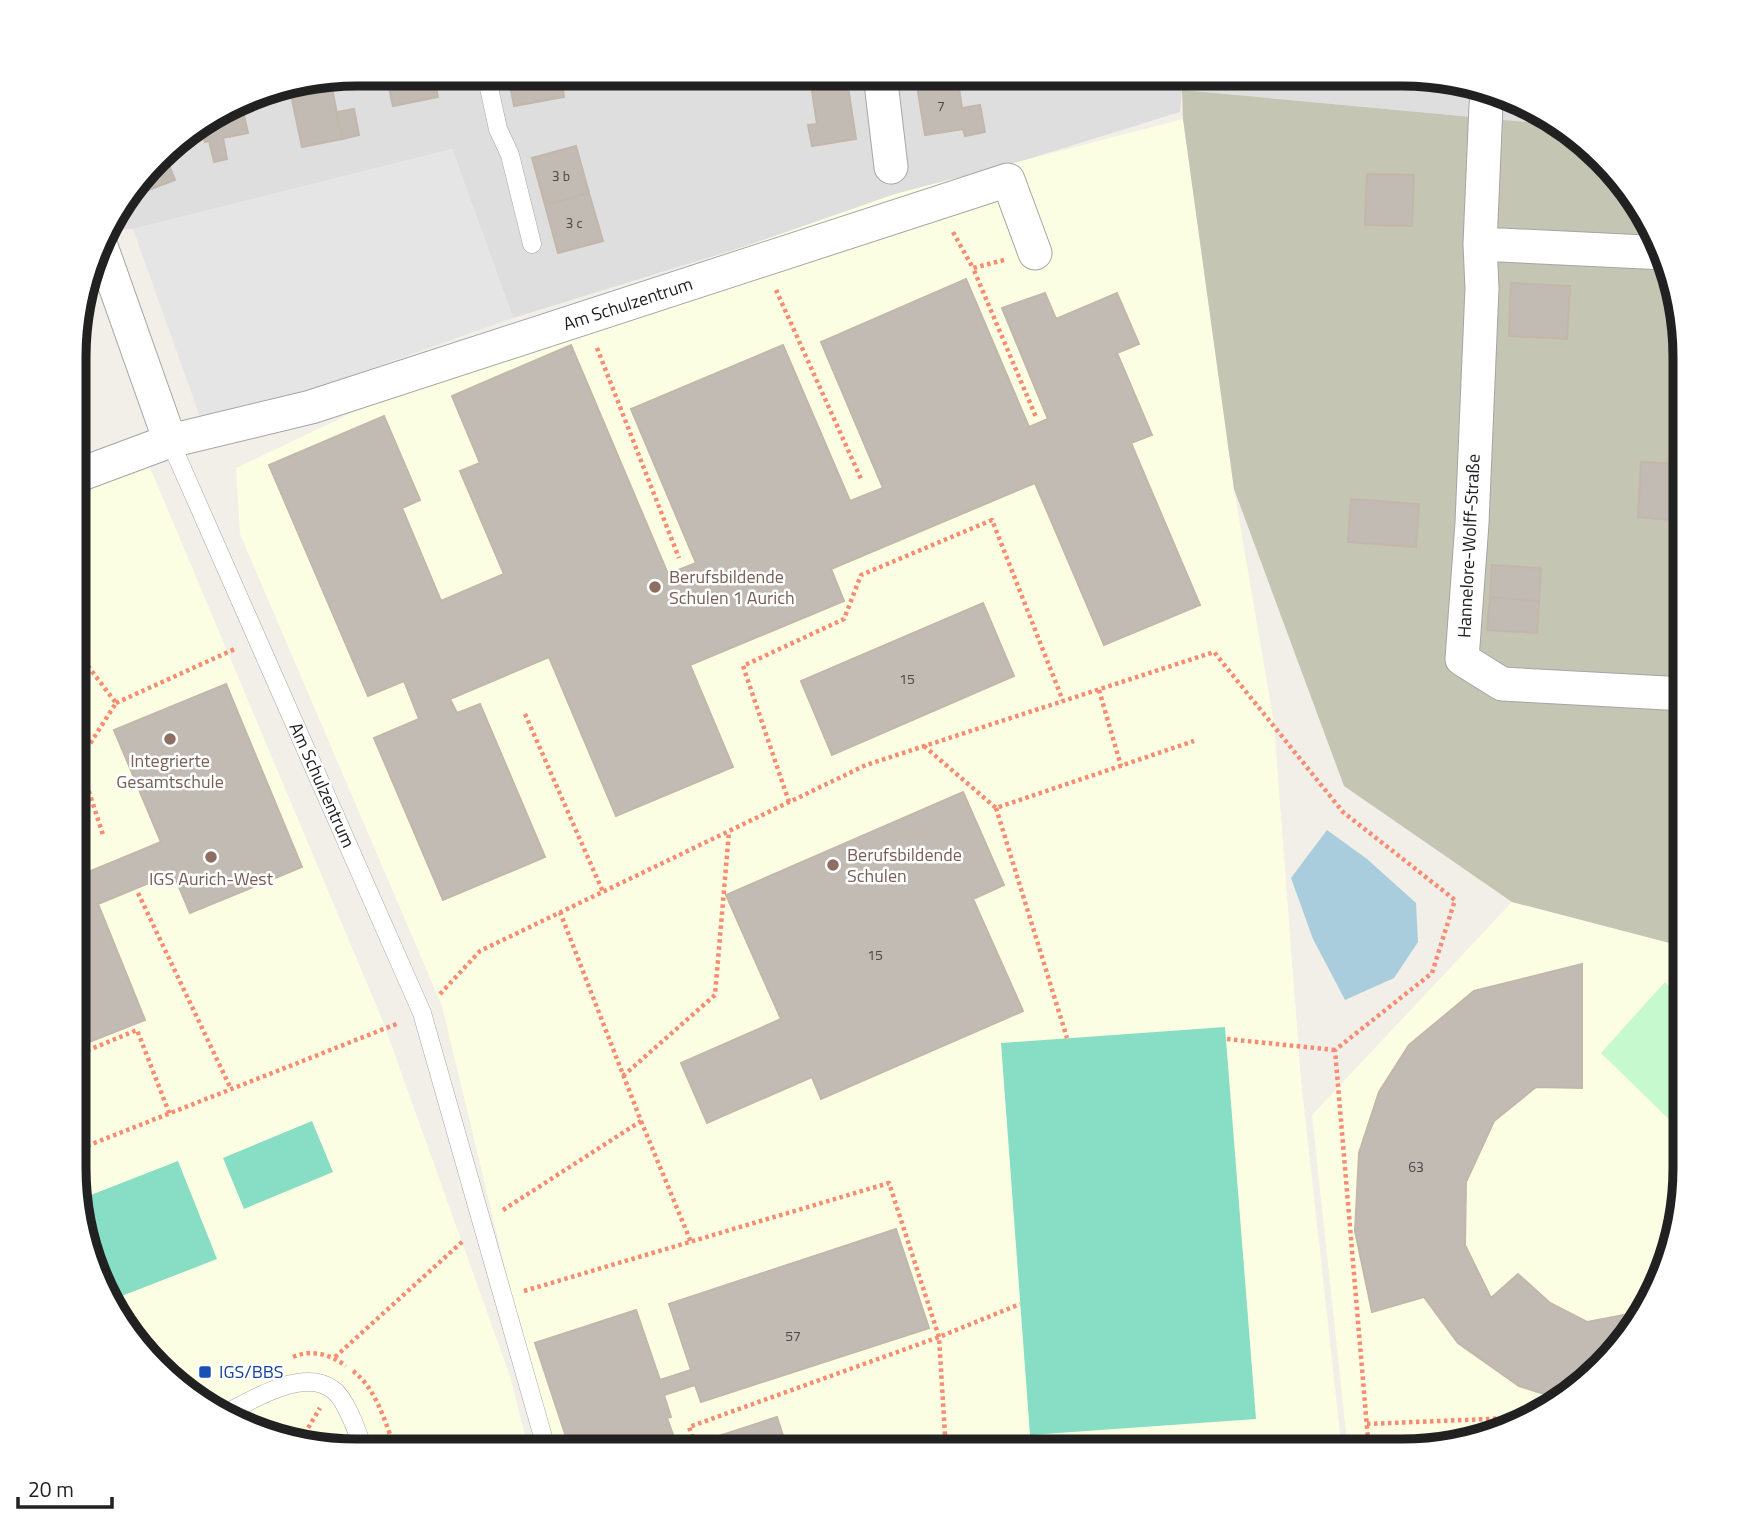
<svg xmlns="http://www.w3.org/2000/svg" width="1759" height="1525" viewBox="0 0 1759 1525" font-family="'Titillium Web',sans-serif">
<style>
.residential{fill:#dfdede}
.education{fill:#fcfee3}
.construction{fill:#c4c5b3}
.park{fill:#c7f9cf}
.pitch{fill:#88dec4}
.parking{fill:#e5e5e5}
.water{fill:#a9cddd}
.building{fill:#c2bbb4;stroke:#c2b7aa;stroke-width:2}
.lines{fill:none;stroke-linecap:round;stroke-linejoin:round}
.service-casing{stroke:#a5a5a5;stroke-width:19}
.minor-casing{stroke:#a5a5a5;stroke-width:35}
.path{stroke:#f78c72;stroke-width:4.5;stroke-dasharray:3.5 3.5;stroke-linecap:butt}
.service{stroke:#fff;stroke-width:18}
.minor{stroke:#fff;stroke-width:33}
.education-dot{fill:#8d6e63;stroke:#fff;stroke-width:2.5}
.transit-dot{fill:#1a4fb4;stroke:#fff;stroke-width:2.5}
.labels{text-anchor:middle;stroke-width:5;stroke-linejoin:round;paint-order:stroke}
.number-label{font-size:14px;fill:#494846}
.street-label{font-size:18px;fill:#212121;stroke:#fff}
.education-label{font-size:18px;fill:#785e54;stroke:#fff;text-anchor:start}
.transit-label{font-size:18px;fill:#164399;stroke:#fff;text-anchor:start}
.rim{fill:none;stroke:#212121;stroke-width:9}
</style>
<rect width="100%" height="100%" fill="#f1efe7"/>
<path class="residential" d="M356,74h1065l106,29 32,22 -377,-35 -2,22 -667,206 -61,-169 -319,80 -27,1 5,-15 59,-72 95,-54z"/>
<path class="education" d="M1183,119l51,370 40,235 27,356 41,371h-793l-107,-445 -202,-472 -4,-66 350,-166 309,-108z
M138,439l244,580 128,357 19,75h-173l-108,-21 -92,-62 -53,-75 -29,-106 2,-729z
M1512,902l173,45v222l-21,108 -62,92 -75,53 -106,29h-73l-36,-336z"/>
<path class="construction" d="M1182,90l377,35 44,32 61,91 21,90v609l-173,-45 -168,-116 -110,-297 -51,-370z"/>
<path class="park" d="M1665,982l20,21v119l-7,6 -77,-75z"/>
<path class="pitch" d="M1225,1027l31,392 -226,16 -29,-392z
M312,1121l21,51 -89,37 -21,-51z
M178,1161l39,98 -103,40 -36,-99z"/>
<path class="parking" d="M452,149l61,169 -309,110 -71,-199z"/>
<path class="water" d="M1327,830l40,29 49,44 2,39 -24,36 -49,22 -32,-61 -22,-61z"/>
<path class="building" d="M386,74h47l5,23 -45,9z
M508,74h31l1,6 21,-4 3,21 -50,9z
M836,74h10l10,65 -44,7 -4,-21 9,-1 -7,-46z
M957,74l5,34 18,-3 5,27 -20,4 -2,-7 -38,6 -9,-55z
M330,78l12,61 -40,8 -13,-62z
M241,102l7,31 -25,5 4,21 -13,3 -5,-21 -4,1 -4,-16z
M354,109l5,26 -17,4 -5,-27z
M576,146l13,47 -44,12 -13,-47z
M153,164l3,6 13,-5 6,15 -34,13 -3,-10z
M1367,174l47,1 -2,51 -47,-1z
M589,193l14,48 -45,12 -13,-48z
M966,279l63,148 19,-8 -46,-111 43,-15 11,26 61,-26 22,51 -22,9 35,82 -21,8 69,162 -96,40 -69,-162 -204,86 13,32 -154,64 43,102 -117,49 -67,-159 -99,42 7,14 23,-9 65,153 -102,43 -69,-162 45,-19 -15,-38 -36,15 -99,-231 115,-49 36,84 -18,8 39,93 63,-27 -44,-103 20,-8 -28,-67 119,-51 97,229 28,-11 -65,-154 152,-64 67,156 33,-13 -62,-146z
M1511,283l59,3 -3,53 -58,-3z
M1641,462l44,2v57l-47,-4z
M1351,499l68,5 -3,43 -68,-5z
M1492,565l49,3 -2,33 -49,-4z
M1490,597l49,4 -2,32 -50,-3z
M983,603l31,73 -182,79 -31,-74z
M226,684l76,183 -112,46 -17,-40 -75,31 47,116 -71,28 1,-202 11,27 75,-31 -47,-112z
M963,792l41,93 -31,14 50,112 -202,88 -9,-22 -105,46 -26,-60 100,-44 -55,-124z
M1582,964v124l-46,-1 -42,34 -28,61 -1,63 26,53 27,-24 32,29 37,19 53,-10 -38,57 -42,30 -41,-13 -61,-43 -34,-46 -52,15 -17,-81 4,-78 20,-61 30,-47 65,-54z
M1685,1147v20l-5,-12z
M896,1229l33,99 -228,74 -6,-17 -31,10 7,22 -4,1 11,30 5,-2 2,5h-123l8,-2 -35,-106 101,-33 24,70 31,-10 -22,-66z
M777,1417l11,34h-74l-4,-12z"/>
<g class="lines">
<g class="service-casing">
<path id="service" d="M486,74l12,55 12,26 22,89
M170,441l252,572 125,438
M225,1414c26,-14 78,-46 107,-25 15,10 26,45 32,62"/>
</g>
<g class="minor-casing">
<path id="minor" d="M880,74l11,93
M1492,93l-6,12 -6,139 2,44 -10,235 -10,136 40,25 183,10
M1480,244l185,9
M101,246l69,195 141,-34 697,-227 27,73
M76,476l94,-35"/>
</g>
<path class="path" d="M953,232l20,36
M1004,260l-31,8 63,149
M776,290l86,191
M597,348l82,210
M75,649l41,54 -37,58 24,74
M1099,690l22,76
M116,703l121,-55
M525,714l78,178
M924,746l72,62 198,-67
M789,802l-46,-136 101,-47 17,-44 131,-55 71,181
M996,808l71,230
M138,893l93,196
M440,994l40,-43 386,-186 348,-113 129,160 112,88 -23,73 -97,77 34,401
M1227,1039l108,11
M74,1056l63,-26 33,85
M623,1076l92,-81 14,-163
M641,1121l50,121
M74,1151l325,-128
M503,1210l138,-89 -81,-209
M524,1291l365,-108 50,154 7,114
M293,1357c18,-8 37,-3 53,9
M335,1357l128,-116
M353,1371c24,18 33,54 43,80
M1367,1424l168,-7
M301,1440l19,-32
M697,1451l-8,-24 250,-90 81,-33"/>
<use href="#service" class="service"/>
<use href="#minor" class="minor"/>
</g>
<g class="education-dot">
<circle cx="655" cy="587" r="7"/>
<circle cx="170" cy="739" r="7"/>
<circle cx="211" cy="857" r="7"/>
<circle cx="833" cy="865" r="7"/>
</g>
<rect class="transit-dot" x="198" y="1365" width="14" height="14" rx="3.5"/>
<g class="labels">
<g class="number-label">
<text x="941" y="111">7</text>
<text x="561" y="181">3 b</text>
<text x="574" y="228">3 c</text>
<text x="907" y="684">15</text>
<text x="875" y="960">15</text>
<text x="1416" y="1172">63</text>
<text x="793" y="1341">57</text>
</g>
<g class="street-label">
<text transform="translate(628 304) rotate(-18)" y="6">Am Schulzentrum</text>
<text transform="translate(1469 546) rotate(-87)" y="6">Hannelore-Wolff-Straße</text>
<text transform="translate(322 785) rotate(66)" y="6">Am Schulzentrum</text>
</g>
<g class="education-label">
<text x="669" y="583">Berufsbildende<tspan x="669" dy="21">Schulen 1 Aurich</tspan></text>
<text x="170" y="767" text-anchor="middle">Integrierte<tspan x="170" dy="21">Gesamtschule</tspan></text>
<text x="847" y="861">Berufsbildende<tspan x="847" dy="21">Schulen</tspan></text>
<text x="211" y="885" text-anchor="middle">IGS Aurich-West</text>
</g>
<g class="transit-label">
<text x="219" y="1378">IGS/BBS</text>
</g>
</g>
<path d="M0 0H1759V1525H0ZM357 86H1402A271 271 0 0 1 1673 357V1168A271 271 0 0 1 1402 1439H357A271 271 0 0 1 86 1168V357A271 271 0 0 1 357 86Z" fill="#fff" fill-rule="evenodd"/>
<path class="rim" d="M357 86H1402A271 271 0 0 1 1673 357V1168A271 271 0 0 1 1402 1439H357A271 271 0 0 1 86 1168V357A271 271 0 0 1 357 86Z"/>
<path d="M18 1497v10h94v-10" fill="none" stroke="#212121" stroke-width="3.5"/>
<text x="28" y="1497" font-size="21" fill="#212121" stroke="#ffffff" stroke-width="5" paint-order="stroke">20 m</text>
</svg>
